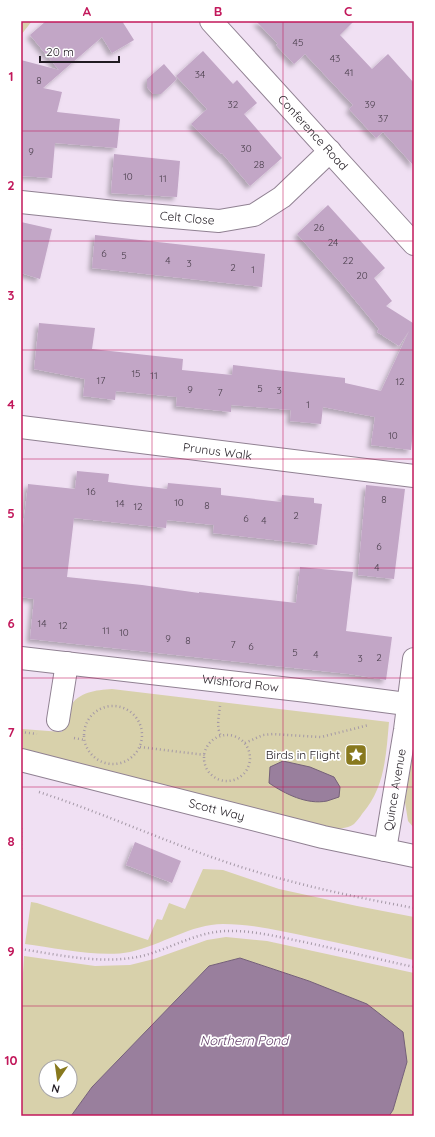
<svg xmlns="http://www.w3.org/2000/svg" width="435" height="1137" viewBox="0 0 435 1137" font-family="Quicksand,sans-serif">
<style>
.green{fill:#d8d1ab;fill-rule:evenodd}
.water{fill:#997f9d;stroke:#756178}
.building{fill:#c2a6c6;filter:url(#shadow)}
.lines{fill:none;stroke-linecap:round;stroke-linejoin:round}
.minor-casing{stroke:#908192;stroke-width:24}
.path{stroke:#a498a6;stroke-width:2.5;stroke-dasharray:1 3;stroke-linecap:butt}
.minor{stroke:#fff;stroke-width:22}
.grid{fill:none;stroke:#c2185b;stroke-width:1;stroke-opacity:0.55}
.labels{text-anchor:middle;stroke-width:3.5;stroke-linejoin:round;paint-order:stroke}
.number-label{font-size:10px;fill:#493e4b}
.street-label{font-size:12px;fill:#211b22;stroke:#fff}
.poi-label{font-size:12px;fill:#211b22;stroke:#fff;text-anchor:end}
.water-label{font-size:13px;font-style:italic;fill:#633e6a;stroke:#fff}
.neatline{fill:none;stroke:#c2185b;stroke-width:1.5}
.grid-label{font-size:13px;text-anchor:middle;font-weight:bold;fill:#c2185b}
</style>
<defs>
<filter id="shadow"><feDropShadow dx="-3.5" dy="3.5" stdDeviation="2" flood-color="#0004"/></filter>
</defs>
<rect width="100%" height="100%" fill="#f0e0f3"/>
<path class="green" d="M21,21h11l-11,14z
M112,689l277,33c-3,33 -4,66 -27,92 -2,3 -5,7 -8,10 -7,5 -18,5 -27,5l-201,-54 -103,-24 -1,-22 40,3c2,-8 4,-18 8,-25 8,-15 26,-17 42,-18z
M414,737v91l-6,-7 -3,-19z
M203,869l20,1 56,19 78,17 57,11v43c-35,-8 -69,-16 -104,-23 -29,-6 -57,-13 -87,-13 -32,0 -61,21 -93,28 -29,6 -75,-4 -105,-8l6,-42 6,1 111,37 9,-21 5,1 7,-17 16,6z
M226,937l41,4 147,32v143h-25l4,-6 14,-48 -40,-58 -58,-23 -69,-23 -31,8 -117,121 -21,29h-50v-110l3,-50 71,10 35,-1 24,-6 53,-19zM46,1067h24v24h-24z"/>
<path class="water" d="M283,761l27,6 24,10 6,10 -1,10c-4,1 -8,3 -12,4 -20,4 -42,-7 -58,-18l1,-16z
M240,958l69,23 58,23 36,28 4,30 -14,48 -4,6h-318l21,-29 117,-121z"/>
<path class="building" d="M46,21h76l12,19 -22,13 -10,-16 -59,51 19,4 -5,20 63,7 -3,29 -62,-5 -3,35 -31,-2v-116l38,10 -29,-35z
M256,21h98l-14,14 32,34 16,-15 26,29v83l-31,-34 -7,6 -27,-29 4,-4 -48,-51 -11,10 -18,-19 2,-1z
M203,51l30,33 4,-4 20,23 -13,11 38,44 -32,28 -28,-33 -1,1 -30,-30 16,-15 -31,-33z
M164,64l13,15 -16,15h-8l-6,-7v-8z
M114,154l66,7 -3,36 -66,-4z
M328,205l57,63 -11,10 18,23 -6,5 27,17 1,-2v101l-3,28 -40,-5 4,-28 -52,-10 -2,17 -31,-3 1,-11 -60,-5v7l-55,-6 1,-9 -61,-6 -1,9 -32,-4 2,-17 -51,-10 5,-46 56,5 -3,21 91,10 -1,11 50,5 1,-10 112,13v5l36,8 28,-60 -10,15 -22,-14 2,-3 -39,-47 -43,-48z
M21,222l31,7 -12,50 -19,-6z
M95,235l170,19 -3,33 -170,-19z
M77,471l32,3 -1,8 23,3 36,4 1,-6 53,5v7l60,7 1,-7 32,3v5l8,1 -5,41 -104,-12 1,-8 -47,-5 -1,8 -92,-10 -7,59 75,8 57,8v-1l97,11 4,-36 53,5 -7,59 46,6 -6,43 -37,-6 -319,-35 4,-40 -13,-2v-62h1l6,-51 47,5z
M366,485l39,4 -11,90 -36,-4z
M135,842l46,19 -9,22 -46,-18z"/>
<g class="lines">
<g class="minor-casing">
<g id="minor">
<path id="s1" d="M211,21l203,223"/>
<path id="s2" d="M21,202l94,10 104,9 35,-6 28,-18 48,-46"/>
<path id="s3" d="M21,427l393,49"/>
<path id="s4" d="M21,658l286,33 107,14"/>
<path d="M58,720l9,-57"/>
<path id="s5" d="M21,760l302,77 91,19"/>
<path id="s6" d="M385,850l20,-120 9,-71"/>
</g>
</g>
<path class="path" d="M220,706c-1,10 -4,21 1,30
M84 735a29 29 0 1 1 58 0a29 29 0 1 1-58 0Z
M21,732l16,2
M204 758a23 23 0 1 1 46 0a23 23 0 1 1-46 0Z
M74,738l11,2
M245,743l18,-8 10,-1 48,3 48,-12
M140,747l65,8
M39,792c61,20 120,47 181,68 63,22 129,36 194,48
M21,828v27
M21,949c39,6 81,16 121,7 28,-7 54,-24 84,-25 26,-1 53,6 78,11 37,8 73,17 110,25"/>
<use href="#minor" class="minor"/>
</g>
<path class="grid" d="M152,21v1095M283,21v1095M21,131h393M21,241h393M21,350h393M21,459h393M21,568h393M21,678h393M21,787h393M21,896h393M21,1006h393"/>
<defs>
<g id="sight-square" transform="scale(1.15)"><rect x="-9" y="-9" width="18" height="18" rx="4" fill="#88791e" stroke="#fff"/><path d="M0-6L1.8-2.2L6-1.7L2.9 1.2L3.7 5.4L0 3.3L-3.7 5.4L-2.9 1.2L-6-1.7L-1.8-2.2Z" fill="#fff"/></g>
</defs>
<g fill-rule="evenodd">
<use href="#sight-square" x="356" y="755"/>
</g>
<g class="labels">
<g class="number-label">
<text x="298" y="46">45</text>
<text x="335" y="62">43</text>
<text x="349" y="76">41</text>
<text x="200" y="78">34</text>
<text x="39" y="84">8</text>
<text x="233" y="108">32</text>
<text x="370" y="108">39</text>
<text x="383" y="122">37</text>
<text x="246" y="152">30</text>
<text x="31" y="155">9</text>
<text x="259" y="168">28</text>
<text x="128" y="180">10</text>
<text x="163" y="182">11</text>
<text x="319" y="231">26</text>
<text x="333" y="246">24</text>
<text x="104" y="257">6</text>
<text x="124" y="259">5</text>
<text x="168" y="264">4</text>
<text x="348" y="264">22</text>
<text x="189" y="267">3</text>
<text x="233" y="271">2</text>
<text x="253" y="273">1</text>
<text x="362" y="279">20</text>
<text x="136" y="377">15</text>
<text x="154" y="379">11</text>
<text x="101" y="384">17</text>
<text x="400" y="385">12</text>
<text x="260" y="392">5</text>
<text x="190" y="393">9</text>
<text x="279" y="394">3</text>
<text x="220" y="396">7</text>
<text x="308" y="408">1</text>
<text x="393" y="439">10</text>
<text x="91" y="495">16</text>
<text x="384" y="503">8</text>
<text x="179" y="506">10</text>
<text x="120" y="507">14</text>
<text x="207" y="509">8</text>
<text x="138" y="510">12</text>
<text x="296" y="519">2</text>
<text x="246" y="522">6</text>
<text x="264" y="524">4</text>
<text x="379" y="550">6</text>
<text x="377" y="571">4</text>
<text x="42" y="627">14</text>
<text x="63" y="629">12</text>
<text x="106" y="634">11</text>
<text x="124" y="636">10</text>
<text x="168" y="642">9</text>
<text x="188" y="644">8</text>
<text x="233" y="648">7</text>
<text x="251" y="650">6</text>
<text x="295" y="656">5</text>
<text x="316" y="658">4</text>
<text x="379" y="661">2</text>
<text x="360" y="662">3</text>
</g>
<g class="street-label">
<text dy="4" stroke="none"><textPath href="#s1" startOffset="151">Conference Road</textPath></text>
<text dy="4" stroke="none"><textPath href="#s2" startOffset="167">Celt Close</textPath></text>
<text dy="4" stroke="none"><textPath href="#s3" startOffset="198">Prunus Walk</textPath></text>
<text dy="4" stroke="none"><textPath href="#s4" startOffset="221">Wishford Row</textPath></text>
<text dy="4" stroke="none"><textPath href="#s6" startOffset="61">Quince Avenue</textPath></text>
<text dy="4" stroke="none"><textPath href="#s5" startOffset="202">Scott Way</textPath></text>
</g>
<g class="poi-label">
<text x="340" y="759">Birds in Flight</text>
</g>
<g class="water-label">
<text x="244" y="1045">Northern Pond</text>
</g>
</g>
<rect width="435" height="1137" fill="none" stroke="#ffffff" stroke-width="44"/>
<g transform="translate(58 1079) rotate(193)"><circle r="19" fill="#ffffff" stroke="#a6a4a7"/>
<path d="M0-3L7 15L0 10L-7 15Z" fill="#88791e"/>
<text y="-6" font-size="11" font-weight="bold" text-anchor="middle" fill="#211b22">N</text>
</g>
<path d="M40 56v6h79v-6" fill="none" stroke="#211b22" stroke-width="2"/>
<text x="46" y="56" font-size="12" fill="#211b22" stroke="#ffffff" stroke-width="3" paint-order="stroke">20 m</text>
<rect x="22" y="22" width="391" height="1093" class="neatline"/>
<g class="grid-label">
<text x="87" y="16">A</text>
<text x="218" y="16">B</text>
<text x="348" y="16">C</text>
<text x="11" y="81">1</text>
<text x="11" y="190">2</text>
<text x="11" y="300">3</text>
<text x="11" y="409">4</text>
<text x="11" y="518">5</text>
<text x="11" y="628">6</text>
<text x="11" y="737">7</text>
<text x="11" y="846">8</text>
<text x="11" y="956">9</text>
<text x="11" y="1065">10</text>
</g>
</svg>
